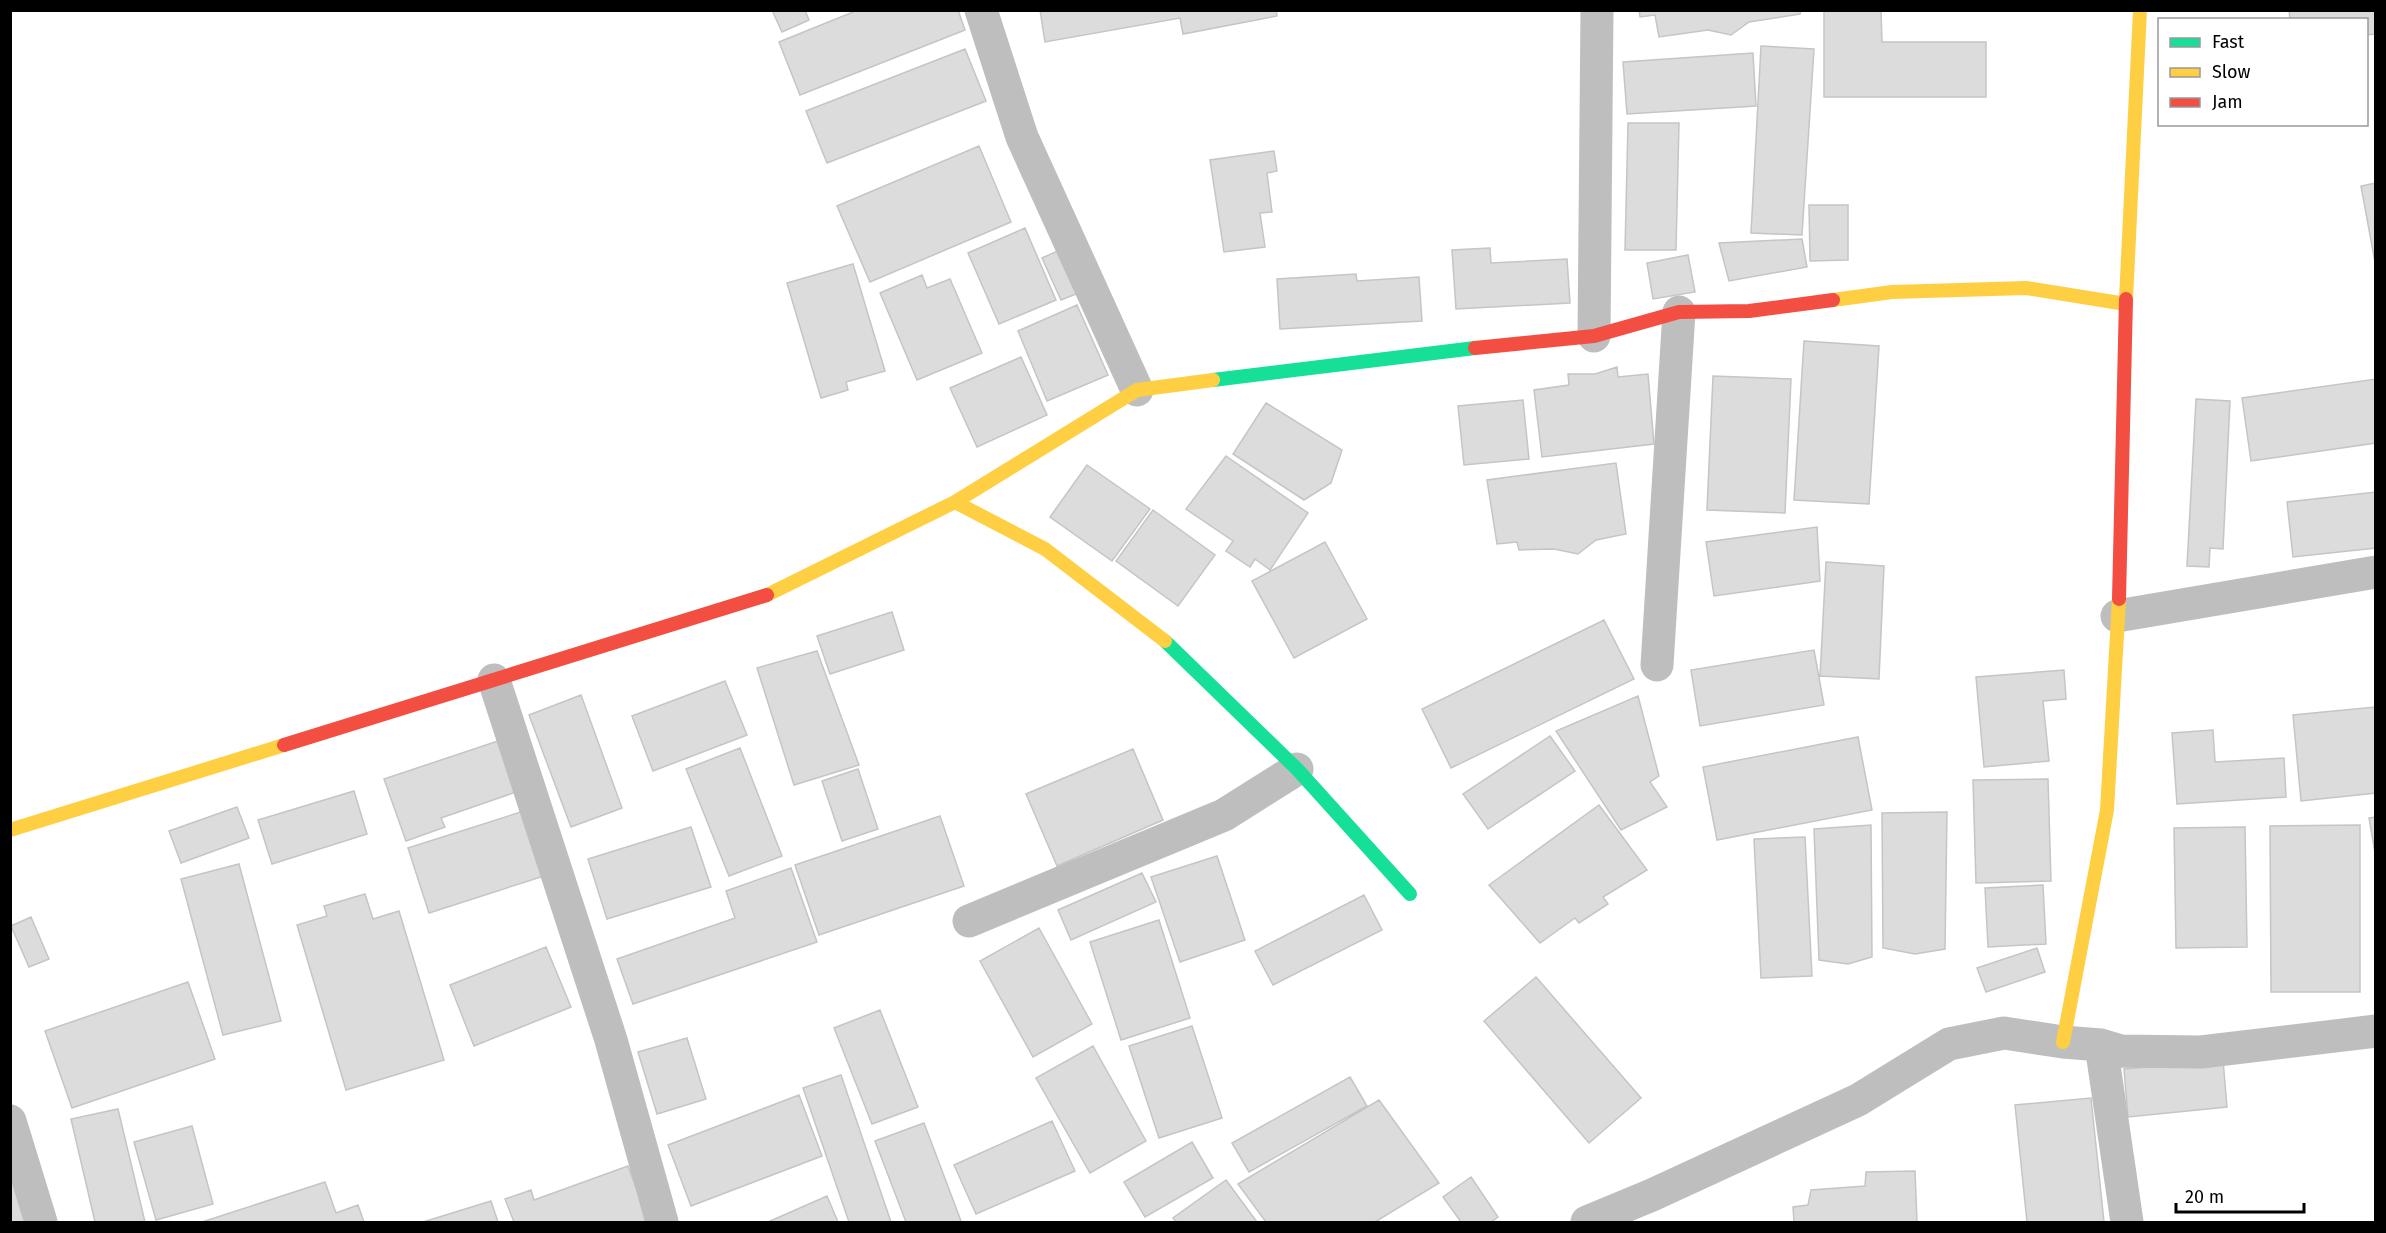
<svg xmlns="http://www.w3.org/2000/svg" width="2386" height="1233" viewBox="0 0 2386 1233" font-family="'Fira Sans',sans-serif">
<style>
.building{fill:#dcdcdc;stroke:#c5c5c5;stroke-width:1.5}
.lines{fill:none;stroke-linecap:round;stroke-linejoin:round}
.street{stroke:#bebebe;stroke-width:33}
.fast{stroke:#16e098;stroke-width:14}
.slow{stroke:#ffcf43;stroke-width:14}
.jam{stroke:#f24e42;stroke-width:14}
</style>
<rect width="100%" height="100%" fill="#fff"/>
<path class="building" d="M772,10h33l4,10 -27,12z
M858,10h100l7,20 -165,65 -21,-53z
M1040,10h236l1,6 -94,18 -3,-16 -135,24z
M1639,10h162l-1,4 -51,8 -18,13 -23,-5 -49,7 -4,-22 -15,2z
M1824,10h57l1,32h104v55h-162z
M2289,10h87v24l-10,1v-15h-76z
M1761,46l53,3 -12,186 -51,-2z
M965,49l21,52 -159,62 -21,-52z
M1753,53l3,53 -129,8 -4,-52z
M1628,123h51l-3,127h-51z
M979,146l32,76 -141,60 -33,-76z
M1274,151l3,20 -10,2 5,39 -12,1 5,34 -41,5 -14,-92z
M2376,183v85l-15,-82z
M1809,205h39v55l-38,1z
M1025,228l31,72 -57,24 -31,-71z
M1802,239l5,28 -78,14 -10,-38z
M1490,248l1,15 76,-4 3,44 -114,6 -4,-59z
M1062,249l19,43 -20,8 -19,-42z
M1688,255l7,37 -42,7 -6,-36z
M853,264l32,107 -39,11 2,8 -27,8 -34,-115z
M1356,274l1,7 62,-4 3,44 -142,8 -3,-50z
M922,275l5,13 23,-9 32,74 -65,27 -37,-87z
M1077,305l31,70 -61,26 -29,-70z
M1804,341l75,5 -10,158 -75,-4z
M1021,357l26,58 -70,32 -27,-59z
M1617,367l1,10 30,-3 6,70 -112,13 -8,-67 35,-5 -1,-11h27z
M1713,376l78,3 -6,134 -78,-3z
M2376,379v64l-125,18 -9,-63z
M2196,399l34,2 -7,148 -13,-1 -1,19 -22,-1z
M1523,400l6,59 -65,6 -6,-59z
M1266,403l76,47 -11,33 -27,17 -71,-46z
M1226,456l82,57 -38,57 -15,-11 -5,8 -24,-16 7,-10 -47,-32z
M1616,463l10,71 -30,6 -18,14 -24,-5 -35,1 -2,-8 -20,2 -10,-64z
M1087,465l63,44 -38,52 -62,-44z
M2376,492v56l-83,9 -6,-55z
M1153,510l62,45 -37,51 -62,-45z
M1817,527l3,54 -106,15 -8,-54z
M1325,542l42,77 -73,39 -42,-77z
M1826,562l58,4 -5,113 -59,-3z
M892,612l12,38 -74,24 -13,-38z
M1604,620l30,59 -183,89 -29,-59z
M1814,650l10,55 -124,21 -9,-56z
M817,651l42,114 -65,20 -37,-117z
M2064,670l2,29 -23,2 6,60 -65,6 -8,-90z
M725,681l22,54 -94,36 -21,-55z
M581,695l41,113 -51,19 -42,-112z
M1638,696l21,80 -9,6 17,25 -46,23 -65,-99z
M2375,707l1,86 -75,8 -8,-86z
M2213,730l2,32 69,-4 2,39 -109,7 -5,-71z
M1550,736l25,35 -87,58 -25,-35z
M1858,737l14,73 -155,30 -14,-73z
M501,740l18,51 -78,27 4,9 -39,14 -22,-62z
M740,748l42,108 -53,20 -43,-107z
M1133,749l30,71 -106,46 -31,-72z
M858,769l20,60 -36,12 -20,-60z
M2048,779l3,102 -75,2 -3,-103z
M354,791l13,43 -95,30 -14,-44z
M1599,805l48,65 -44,27 5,7 -29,19 -4,-5 -35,25 -51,-58z
M237,807l12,31 -68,25 -12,-32z
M527,810l20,65 -118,38 -21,-65z
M1947,812l-2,137 -30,5 -32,-6 -1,-135z
M940,816l24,70 -145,49 -24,-70z
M2376,817v42l-7,-41z
M1871,825l1,132 -24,7 -29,-4 -5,-131z
M2360,825v167h-89l-1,-166z
M691,827l20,60 -104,32 -19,-60z
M2245,827l2,120 -71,1 -2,-120z
M1805,837l7,139 -51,2 -7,-139z
M1217,856l28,84 -65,22 -29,-85z
M239,864l42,157 -58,14 -42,-156z
M791,868l26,74 -184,62 -16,-45 118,-41 -9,-27z
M1142,873l14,29 -85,38 -13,-30z
M2043,885l3,59 -58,3 -3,-59z
M365,894l8,25 26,-8 45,149 -98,30 -49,-165 30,-9 -3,-10z
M1364,895l18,35 -109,55 -18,-34z
M31,917l18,42 -20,8 -18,-41z
M1159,920l31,98 -69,22 -31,-98z
M1039,928l53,96 -59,33 -53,-96z
M546,947l25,60 -97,39 -24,-61z
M2037,948l8,24 -59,20 -9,-24z
M1536,977l105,121 -52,45 -105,-122z
M188,982l27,77 -143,49 -27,-77z
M880,1010l38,97 -46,17 -38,-96z
M1192,1026l30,92 -63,20 -30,-92z
M687,1038l19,61 -49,15 -19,-62z
M1093,1046l53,95 -56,32 -54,-95z
M2223,1060l4,47 -99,10 -4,-48z
M841,1075l50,147h-42l-46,-134z
M1350,1077l17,29 -118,66 -17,-29z
M799,1095l23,61 -131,50 -23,-61z
M2091,1098l13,124h-77l-12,-117z
M1379,1100l60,83 -64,39h-109l-28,-38z
M118,1109l27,113h-50l-24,-103z
M1052,1121l23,50 -99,43 -22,-49z
M924,1123l37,98 -4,1h-51l-31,-81z
M192,1126l21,78 -57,16 -22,-78z
M1192,1142l21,36 -68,39 -21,-35z
M10,1162l23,60h-23z
M628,1166l21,56h-135l-9,-23 26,-9 3,10z
M1915,1171l2,51h-123l-1,-15 15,-2 3,-15 54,-4 1,-14z
M1471,1177l27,40 -7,5h-30l-18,-25z
M1226,1180l31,42h-81l-3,-4z
M325,1182l11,31 22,-8 6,17h-162z
M827,1196l11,26h-70z
M491,1201l7,21h-75z"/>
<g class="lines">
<path class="street" d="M981,10l41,127 115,253
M1594,336l3,-326
M2117,616l259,-44
M1657,665l22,-353
M494,680l117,360 51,182
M969,921l255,-106 73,-46
M2101,1045l26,177
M10,1121l31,101
M1587,1222l65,-27 206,-95 91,-56 55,-11 59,9 38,3 20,6 80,1 175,-21"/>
<path class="fast" d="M1213,380l262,-32
M1165,641l132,128 113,125"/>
<path class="slow" d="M2126,299l14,-289
M1833,300l59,-8 134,-4 100,16
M955,502l182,-112 76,-10
M767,595l188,-93 90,47 120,92
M10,830l274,-85
M2063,1042l44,-232 12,-211"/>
<path class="jam" d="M1475,348l119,-12 85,-24 70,-1 84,-11
M2119,599l7,-300
M284,745l483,-150"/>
</g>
<rect width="2386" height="1233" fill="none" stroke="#000000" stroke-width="24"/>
<rect x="2158" y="18" width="210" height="108" fill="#ffffff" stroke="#999999" stroke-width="1.5"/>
<rect x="2170" y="38" width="30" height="9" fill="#16e098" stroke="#999999" stroke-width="1.5"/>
<text x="2212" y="48" font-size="18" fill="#000000">Fast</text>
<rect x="2170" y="68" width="30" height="9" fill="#ffcf43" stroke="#999999" stroke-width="1.5"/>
<text x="2212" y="78" font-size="18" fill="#000000">Slow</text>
<rect x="2170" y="98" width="30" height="9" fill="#f24e42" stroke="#999999" stroke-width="1.5"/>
<text x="2212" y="108" font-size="18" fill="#000000">Jam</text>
<path d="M2176 1203v9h128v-9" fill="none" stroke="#000000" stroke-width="3"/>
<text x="2185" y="1203" font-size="18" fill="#000000" stroke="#ffffff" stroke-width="4.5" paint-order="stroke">20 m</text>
</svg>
